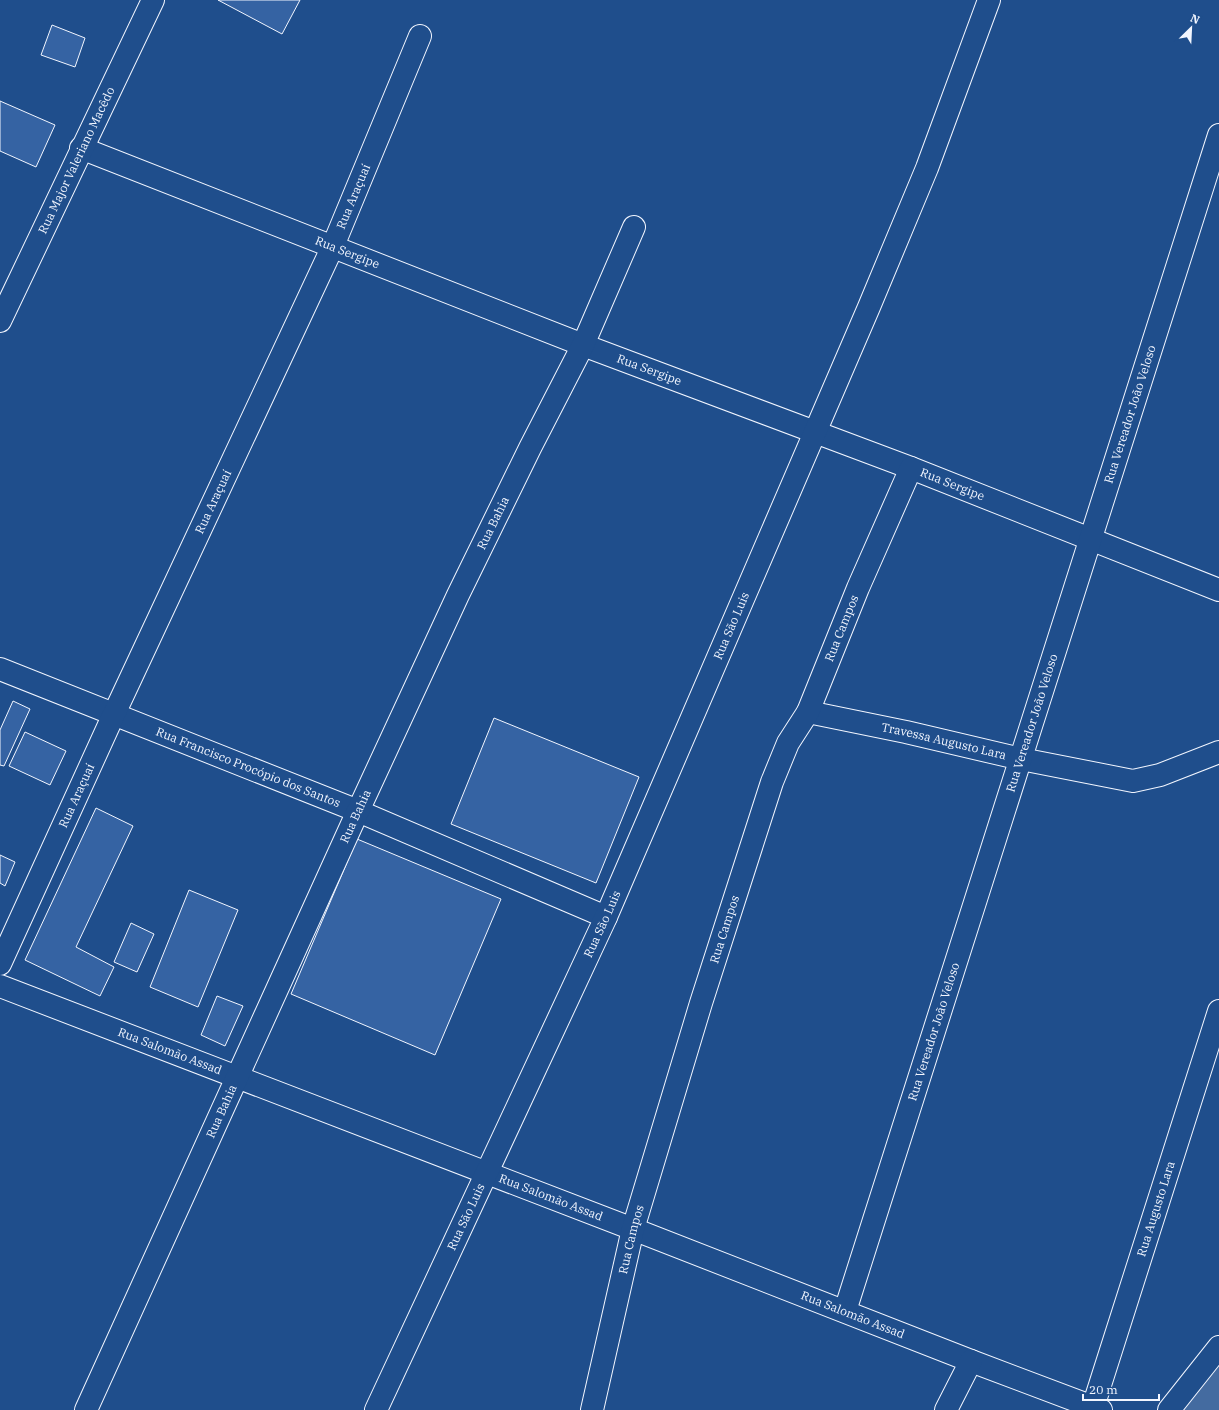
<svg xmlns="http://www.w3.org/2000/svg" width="1219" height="1410" viewBox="0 0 1219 1410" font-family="'IBM Plex Serif',serif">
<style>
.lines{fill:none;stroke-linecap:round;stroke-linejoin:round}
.river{stroke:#446ba0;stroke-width:46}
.building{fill:#3563a3;stroke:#f2f6ff}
.minor-casing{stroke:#f2f6ff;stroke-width:24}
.tertiary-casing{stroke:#f2f6ff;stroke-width:24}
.minor{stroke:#1f4e8c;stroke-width:22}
.tertiary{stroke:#1f4e8c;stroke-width:22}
.labels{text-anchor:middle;stroke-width:3;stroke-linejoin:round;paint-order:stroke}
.street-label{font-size:12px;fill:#f2f6ff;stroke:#1f4e8c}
</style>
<rect width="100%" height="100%" fill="#1f4e8c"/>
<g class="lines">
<path class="river" d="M1200,1410l19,-22"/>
</g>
<path class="building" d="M218,0h82l-18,34z
M52,25l33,13 -10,29 -34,-12z
M0,101l55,24 -19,42 -36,-16z
M13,701l17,8 -26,57 -4,-1v-35z
M494,718l145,59 -43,106 -145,-59z
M25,732l41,19 -16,34 -41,-19z
M96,808l37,18 -57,121 38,20 -14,29 -75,-36z
M357,839l144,60 -66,156 -144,-61z
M0,855l15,7 -10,24 -5,-3z
M189,890l49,20 -40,97 -48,-20z
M131,923l23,11 -17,38 -23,-10z
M217,996l26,10 -18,40 -24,-11z"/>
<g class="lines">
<g class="minor-casing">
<g id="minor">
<path id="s1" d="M81,148l502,197 328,123 308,122"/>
<path id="s2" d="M0,321l153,-321"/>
<path id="s3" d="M0,669l358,142 248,106"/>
<path id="s4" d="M808,712l98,20 115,27 112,22 27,-6 59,-23"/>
<path id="s5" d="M0,964l114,-250 219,-468 87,-210"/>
<path id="s6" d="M0,986l633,243 338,132 130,49"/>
<path id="s7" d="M845,1311l374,-1176"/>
<path id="s8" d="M1093,1407l126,-396"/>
<path id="s9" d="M86,1410l272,-599 100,-216 72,-147 53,-103 51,-118"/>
<path id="s10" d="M376,1410l230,-493 263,-610 58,-139 62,-168"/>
<path id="s11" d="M592,1410l41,-181 68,-226 71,-221 16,-39 20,-31 50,-124 53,-120"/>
<path d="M946,1410l25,-49"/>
</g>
</g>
<g class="tertiary-casing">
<path id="tertiary" d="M1169,1410l50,-63"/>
</g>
<use href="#minor" class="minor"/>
<use href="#tertiary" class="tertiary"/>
</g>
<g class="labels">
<g class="street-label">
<text dy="4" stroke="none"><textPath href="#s2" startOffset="178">Rua Major Valeriano Macêdo</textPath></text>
<text dy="4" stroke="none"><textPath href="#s5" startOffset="845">Rua Araçuaí</textPath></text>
<text dy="4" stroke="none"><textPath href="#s1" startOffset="286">Rua Sergipe</textPath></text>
<text dy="4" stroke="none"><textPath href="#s1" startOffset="610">Rua Sergipe</textPath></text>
<text dy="4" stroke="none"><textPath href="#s7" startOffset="941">Rua Vereador João Veloso</textPath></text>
<text dy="4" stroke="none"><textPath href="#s1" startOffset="934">Rua Sergipe</textPath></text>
<text dy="4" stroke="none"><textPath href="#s5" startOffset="509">Rua Araçuaí</textPath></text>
<text dy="4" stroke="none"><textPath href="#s9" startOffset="976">Rua Bahia</textPath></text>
<text dy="4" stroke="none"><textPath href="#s10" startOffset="861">Rua São Luis</textPath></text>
<text dy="4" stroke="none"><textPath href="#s11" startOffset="823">Rua Campos</textPath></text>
<text dy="4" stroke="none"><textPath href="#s7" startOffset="617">Rua Vereador João Veloso</textPath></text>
<text dy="4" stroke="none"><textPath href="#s4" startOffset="139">Travessa Augusto Lara</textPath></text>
<text dy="4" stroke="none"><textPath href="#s3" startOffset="267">Rua Francisco Procópio dos Santos</textPath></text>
<text dy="4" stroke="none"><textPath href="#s5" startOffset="185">Rua Araçuaí</textPath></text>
<text dy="4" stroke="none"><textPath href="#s9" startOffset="652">Rua Bahia</textPath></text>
<text dy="4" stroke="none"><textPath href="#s10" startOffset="536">Rua São Luis</textPath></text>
<text dy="4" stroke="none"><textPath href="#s11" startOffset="499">Rua Campos</textPath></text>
<text dy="4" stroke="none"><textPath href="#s7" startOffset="293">Rua Vereador João Veloso</textPath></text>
<text dy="4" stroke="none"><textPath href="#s6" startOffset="182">Rua Salomão Assad</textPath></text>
<text dy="4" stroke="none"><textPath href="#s9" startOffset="328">Rua Bahia</textPath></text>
<text dy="4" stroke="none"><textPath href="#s6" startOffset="590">Rua Salomão Assad</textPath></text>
<text dy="4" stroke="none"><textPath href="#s8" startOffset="208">Rua Augusto Lara</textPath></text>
<text dy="4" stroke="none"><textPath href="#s10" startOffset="213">Rua São Luis</textPath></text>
<text dy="4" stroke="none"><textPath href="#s11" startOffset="175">Rua Campos</textPath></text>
<text dy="4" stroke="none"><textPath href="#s6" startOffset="914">Rua Salomão Assad</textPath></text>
</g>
</g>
<g transform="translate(1191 28) rotate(24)" stroke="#1f4e8c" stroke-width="3" paint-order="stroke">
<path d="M0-3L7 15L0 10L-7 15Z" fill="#f2f6ff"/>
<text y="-6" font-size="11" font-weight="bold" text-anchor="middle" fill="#f2f6ff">N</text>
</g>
<path d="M1083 1394v6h76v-6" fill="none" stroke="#f2f6ff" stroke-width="2"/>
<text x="1089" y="1394" font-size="12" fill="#f2f6ff" stroke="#1f4e8c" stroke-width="3" paint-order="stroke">20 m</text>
</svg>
